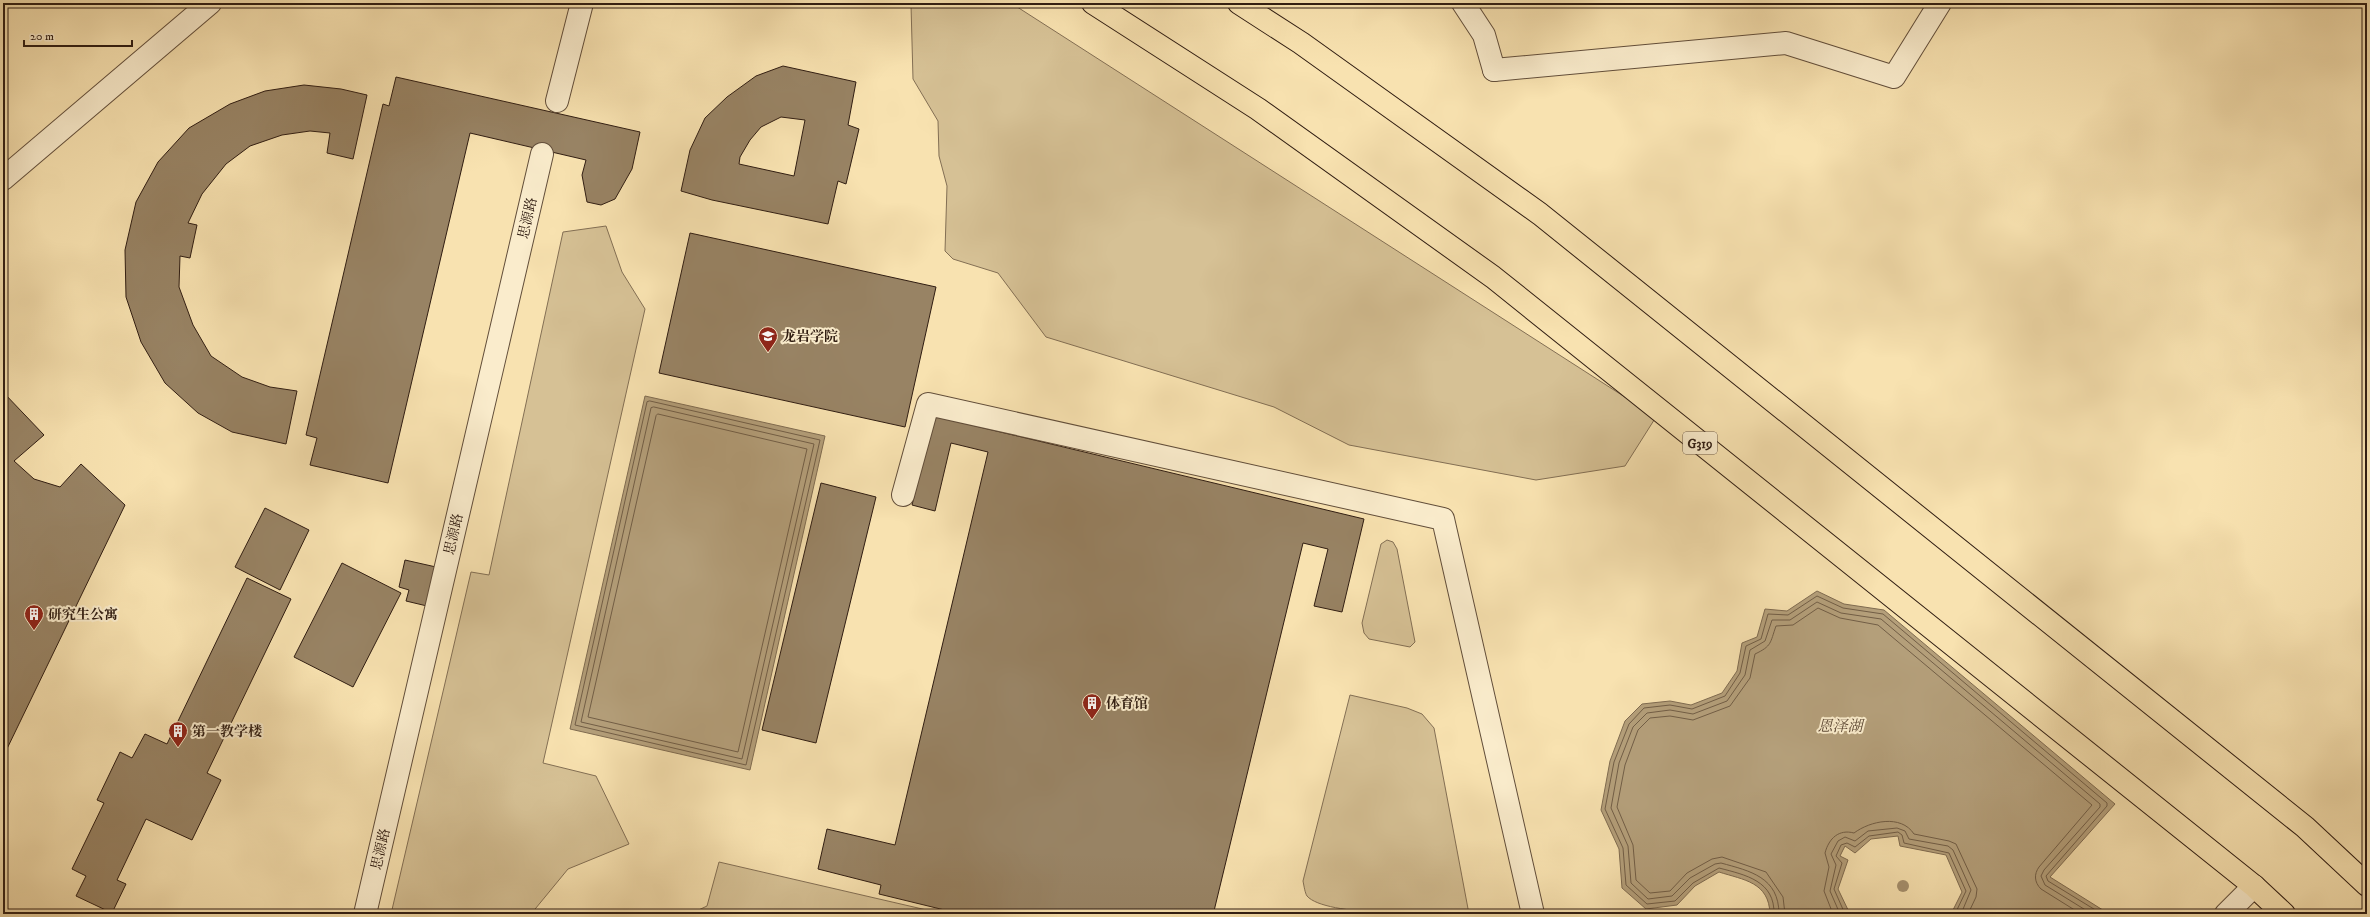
<svg xmlns="http://www.w3.org/2000/svg" width="2370" height="917" viewBox="0 0 2370 917" font-family="'IM FELL DW Pica','Noto Serif SC',serif">
<style>
.green{fill:#d6c195;stroke:#836f54}
.water{fill:#b49f7a;stroke:#7f6b50}
.lines{fill:none;stroke-linecap:round;stroke-linejoin:round}
.shore{stroke:#725e46;stroke-width:1}
.building{fill:#988364;stroke:#301d12;fill-rule:evenodd}
.minor-casing{stroke:#624e3a;stroke-width:24}
.tertiary-casing{stroke:#624e3a;stroke-width:24}
.trunk-casing{stroke:#301d12;stroke-width:24}
.minor{stroke:#faeccc;stroke-width:22}
.tertiary{stroke:#faeccc;stroke-width:22}
.trunk{stroke:#f8e2b0;stroke-width:22}
.tree{fill:#a6916f}
.labels{text-anchor:middle;stroke-width:4;stroke-linejoin:round;paint-order:stroke}
.shield{fill:#faeccc;stroke:#6d5b4a;stroke-width:1}
.shield-label{font-size:13px;font-weight:bold;fill:#301d12}
.street-label{font-size:14px;fill:#301d12;stroke:#faeccc}
.poi-label{font-size:14px;font-weight:bold;fill:#301d12;stroke:#faeccc;text-anchor:start}
.water-label{font-size:15px;font-style:italic;fill:#5e4a36;stroke:#faeccc}
</style>
<rect width="100%" height="100%" fill="#f8e2b0"/>
<filter id="stains"><feTurbulence type="fractalNoise" baseFrequency=".005" numOctaves="4"/><feColorMatrix values="0 0 0 0 .2 0 0 0 0 .09 0 0 0 0 .02 0 0 0 .5 -.17"/></filter>
<radialGradient id="worn" r=".72"><stop offset=".6" stop-color="#630" stop-opacity="0"/><stop offset="1" stop-color="#630" stop-opacity=".3"/></radialGradient>
<path class="green" d="M914,3h97l645,414 -31,49 -89,14 -187,-35 -75,-38 -228,-70 -48,-64 -45,-14 -8,-8 2,-65 -8,-30 -1,-35 -25,-42 -2,-74z
M606,226l16,46 23,37 -102,454 53,13 33,68 -61,25 -37,45h-140l80,-342 18,3 74,-343z
M1387,540l6,2 4,7 18,93 -5,5 -41,-8 -5,-6 -2,-10 19,-79z
M1350,695l57,13 15,6 12,14 35,186c-31,0 -144,3 -162,-18 -2,-3 -3,-10 -4,-15z
M719,862l225,52h-254l17,-8z"/>
<path class="water" d="M645,396l180,40 -75,334 -180,-41z
M1817,591l27,13 40,6 231,194 -65,73 56,35 -1,2h-160l7,-2 10,-20 -16,-37 -46,-9 -2,-10 -27,3 -16,14 -10,-7 -5,10 8,4 -10,29 12,25h-80c-1,-32 -26,-34 -51,-42l-24,14 -18,19 -31,4 -24,-21 -3,-39 -18,-39 9,-49 15,-40 17,-17 28,-3 21,4 31,-12 15,-22 5,-28 15,-6 8,-28 22,2z"/>
<g class="lines">
<path class="shore" d="M650,401l170,39 -74,325 -171,-40 72,-323z
M654,407l160,37 -72,315 -161,-37 70,-314z
M658,414l149,35 -69,303 -150,-35 68,-301z
M1774,914c1,-33 -28,-39 -55,-46l-26,15 -18,18 -28,3 -21,-19 -3,-37 -18,-39 9,-47 15,-38 15,-16 26,-3 22,4 33,-13 15,-23 6,-27 15,-7 7,-25 20,1 29,-19 26,12 40,6 224,189v3l-61,70 2,5 54,33
M1779,914c0,-37 -29,-43 -58,-51l-6,1 -25,14 -18,18 -24,3 -17,-16 -3,-37 -17,-38 8,-45 14,-36 14,-14 23,-3 23,4 34,-13 18,-26 5,-25 15,-9 7,-21h18l27,-18 24,11 40,6 219,185v3l-56,63 -3,6 4,9 47,29
M1785,914l-2,-17 -17,-25 -44,-15 -10,2 -25,14 -17,18 -20,2 -14,-13 -3,-35 -16,-38 8,-42 13,-35 12,-12 20,-2 23,4 37,-14 20,-28 5,-24c17,-8 15,-11 21,-28l17,-1 25,-17 22,10 38,7 214,180 -53,62c-5,7 -5,15 2,22l40,25
M1833,914l-9,-23 5,-24 -4,-14c4,-15 14,-24 29,-20 16,-12 47,-19 60,1l35,7 7,3 21,45 -1,8 -8,17
M1840,914l-10,-23 6,-26 -5,-11 7,-13 7,-4 10,4 13,-10 29,-3 8,3 4,8 39,7 5,4 18,40 -10,24
M1845,914l-11,-25 8,-26 -6,-7 5,-11 6,-2 8,4 14,-11 29,-4 4,3 2,8 45,10 17,38 -11,23"/>
</g>
<path class="building" d="M783,66l73,16 -8,43 11,4 -13,55 -8,-3 -10,43 -116,-24 -31,-9 9,-41 15,-32 22,-21 29,-21zM781,117l24,3 -11,56 -55,-12 1,-7 10,-17 11,-13z
M396,77l244,55 -8,37 -17,30 -14,6 -14,-3 -5,-27 4,-15 -116,-27 -82,350 -78,-18 7,-27 -11,-3 77,-331 6,2z
M304,85l37,4 26,6 -14,64 -26,-6 3,-20 -20,-2 -28,4 -32,11 -24,18 -24,30 -14,29 9,2 -7,33 -10,-2 -1,31 14,38 18,31 31,21 28,10 27,4 -11,53 -54,-12 -34,-19 -33,-30 -24,-41 -15,-45 -1,-47 11,-48 22,-40 31,-34 41,-24 35,-13z
M690,233l246,54 -31,140 -246,-54z
M3,392l41,43 -30,26 20,18 26,8 21,-23 44,41 -122,252z
M934,416l430,103 -22,93 -28,-6 14,-57 -25,-6 -89,368 12,3h-265l-82,-20 2,-9 -63,-16 9,-40 68,16 93,-393 -37,-9 -16,68 -23,-6z
M821,483l55,14 -60,246 -54,-13z
M265,508l44,22 -29,60 -45,-23z
M405,560l31,7 -9,39 -21,-5 3,-11 -10,-3z
M342,563l59,30 -48,94 -59,-30z
M247,578l44,21 -84,174 14,7 -29,60 -46,-21 -29,61 9,4 -14,29 -36,-17 10,-20 -14,-7 32,-66 -7,-3 23,-48 12,6 13,-24 22,10z"/>
<g class="lines">
<g class="minor-casing">
<path id="minor" d="M1494,70l292,-27 108,34 46,-74
M557,101l25,-98
M3,179l207,-176
M903,495l25,-91 515,115 90,395
M365,914l177,-760
M2226,914l28,-28"/>
</g>
<g class="tertiary-casing">
<path id="tertiary" d="M1463,3l21,32 10,35"/>
</g>
<g class="trunk-casing">
<path id="trunk" d="M1093,3l165,106 235,168 761,609 30,28
M1239,3l62,40 239,171 765,613 62,58"/>
</g>
<use href="#minor" class="minor"/>
<use href="#tertiary" class="tertiary"/>
<use href="#trunk" class="trunk"/>
</g>
<circle class="tree" cx="1903" cy="886" r="6"/>
<defs>
<g id="university-pin" transform="scale(1)"><path d="M0 17L-7.5 6A9.5 9.5 0 1 1 7.5 6Z" fill="#8f2418" stroke="#faeccc"/><path d="M0-5L7-2L0 1L-7-2ZM-4 1L0 2.5L4 1V4Q0 6-4 4Z" fill="#fff"/></g>
<g id="building-pin" transform="scale(1)"><path d="M0 17L-7.5 6A9.5 9.5 0 1 1 7.5 6Z" fill="#8f2418" stroke="#faeccc"/><path d="M-4-6H4V6H1V3H-1V6H-4ZM-2.5-4.3h1.7v1.8h-1.7ZM.8-4.3h1.7v1.8H.8ZM-2.5-1h1.7V.8h-1.7ZM.8-1h1.7V.8H.8Z" fill="#fff"/></g>
</defs>
<g fill-rule="evenodd">
<use href="#university-pin" x="768" y="336"/>
<use href="#building-pin" x="34" y="614"/>
<use href="#building-pin" x="1092" y="703"/>
<use href="#building-pin" x="178" y="731"/>
</g>
<g class="labels">
<rect class="shield" x="1683" y="432" width="34" height="22" rx="3"/>
<g class="shield-label">
<text x="1700" y="448">G319</text>
</g>
<g class="street-label">
<text transform="translate(527 218) rotate(-77)" y="5">思源路</text>
<text transform="translate(453 534) rotate(-77)" y="5">思源路</text>
<text transform="translate(380 849) rotate(-77)" y="5">思源路</text>
</g>
<g class="poi-label">
<text x="782" y="341">龙岩学院</text>
<text x="48" y="619">研究生公寓</text>
<text x="1106" y="708">体育馆</text>
<text x="192" y="736">第一教学楼</text>
</g>
<g class="water-label">
<text x="1840" y="731">恩泽湖</text>
</g>
</g>
<rect width="2370" height="917" fill="none" stroke="#f8e2b0" stroke-width="16"/>
<rect x="4" y="4" width="2362" height="909" fill="none" stroke="#301d12" stroke-width="2"/>
<rect x="8" y="8" width="2354" height="901" fill="none" stroke="#301d12"/>
<path d="M24 40v6h108v-6" fill="none" stroke="#301d12" stroke-width="2"/>
<text x="30" y="40" font-size="12" fill="#301d12" stroke="#faeccc" stroke-width="3" paint-order="stroke">20 m</text>
<rect width="100%" height="100%" filter="url(#stains)"/>
<rect width="100%" height="100%" fill="url(#worn)"/>
</svg>
